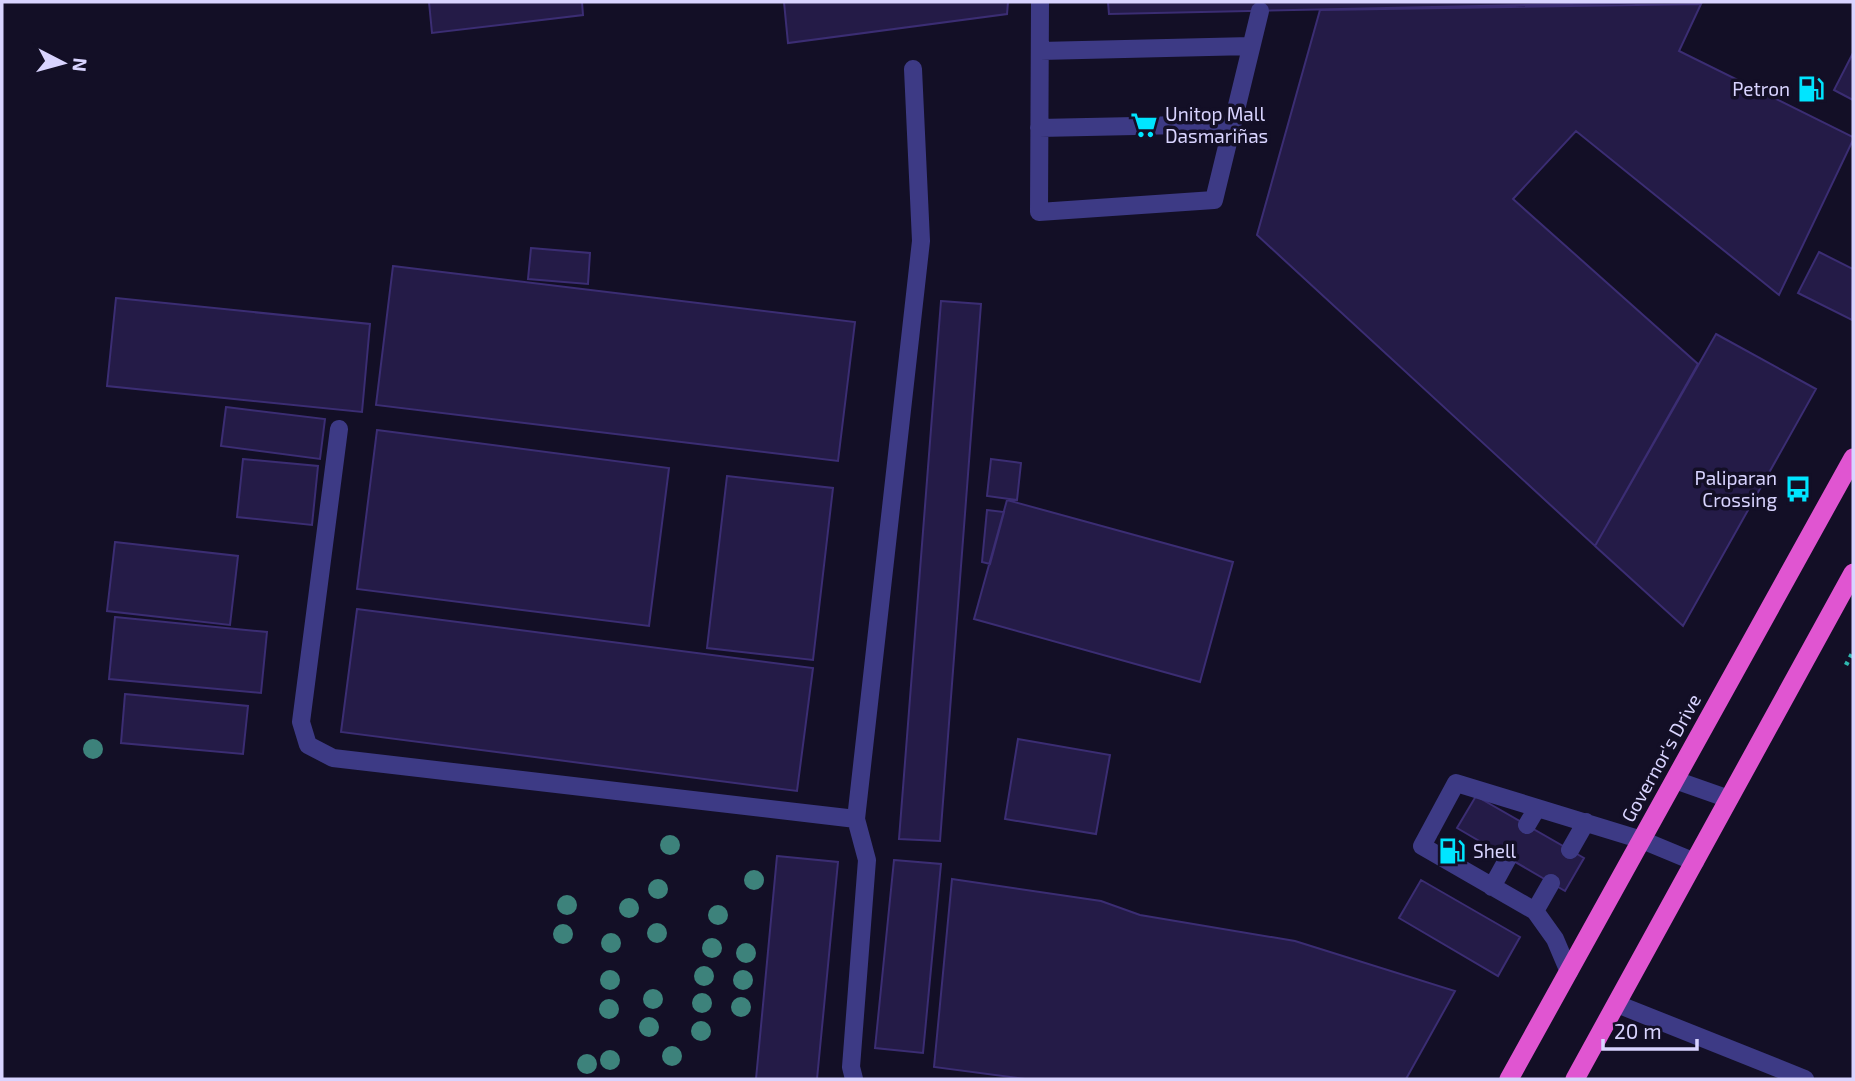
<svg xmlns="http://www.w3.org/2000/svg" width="1855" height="1081" viewBox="0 0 1855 1081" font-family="'Exo 2',sans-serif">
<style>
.building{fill:#241b47;stroke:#3b2d73;stroke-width:2}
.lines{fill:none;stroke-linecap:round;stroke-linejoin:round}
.path{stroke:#2fb8b0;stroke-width:4.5;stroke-dasharray:3.5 5;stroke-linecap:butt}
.service{stroke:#3d3a85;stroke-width:18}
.trunk{stroke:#e055d1;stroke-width:19}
.tree{fill:#3d827b}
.labels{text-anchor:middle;stroke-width:7;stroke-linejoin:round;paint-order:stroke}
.poi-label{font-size:19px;fill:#d9d4ff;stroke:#130f26;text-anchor:end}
.street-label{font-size:19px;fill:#d9d4ff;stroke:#130f26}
</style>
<rect width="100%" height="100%" fill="#130f26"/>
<path class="building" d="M429,2h153l1,13 -151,18z
M784,2h224l-1,12 -219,29z
M1108,2h557l-556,12z
M1701,4l-22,47 174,86v3l-74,155 -203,-164 -63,68 185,165 -103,182 -338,-311 63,-225z
M1853,53v47l-19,-10z
M531,248l59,5 -2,31 -60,-5z
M1819,252l34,17 -1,51 -54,-27z
M393,266l462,56 -17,139 -462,-56z
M116,298l254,26 -8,88 -255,-26z
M941,301l40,3 -41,537 -41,-2z
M1716,334l100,55 -133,237 -88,-80z
M226,407l99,12 -5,40 -99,-13z
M377,430l292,38 -20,158 -292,-37z
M243,459l75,7 -6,59 -75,-8z
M991,459l30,4 -4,37 -30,-4z
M727,476l106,12 -20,172 -106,-12z
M1007,500l226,62 -33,120 -226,-63z
M987,510l17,2 -14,52 -8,-2z
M115,542l123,14 -8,69 -123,-14z
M357,609l456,59 -16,123 -456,-59z
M115,617l152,15 -6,61 -152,-14z
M125,694l123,12 -5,48 -122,-11z
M1018,739l92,16 -14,79 -91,-15z
M1476,796l108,62 -19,33 -108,-63z
M777,856l61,6 -21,217h-61z
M894,860l47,4 -18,189 -48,-5z
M952,879l149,22 39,14 155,26 160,50 -49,88h-381l-91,-12z
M1421,880l99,57 -22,39 -99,-58z"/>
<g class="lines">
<path class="path" d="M1846,665l7,-13"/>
<path class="service" d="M1040,2l-1,210 175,-12 46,-189
M1040,51l211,-5
M1039,128l193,-4
M339,429l-38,293 7,23 25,13 523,61
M1675,780l54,19
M1527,825l10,-17
M1570,850l16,-28
M1492,887l16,-29
M1535,911l16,-28
M1569,972l-14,-33 -20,-28 -113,-65 34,-63 186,57 53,22
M1617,1004l188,75
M854,1079l-3,-12 16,-207 -11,-41 65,-578 -8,-172"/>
<path class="trunk" d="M1509,1079l344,-621
M1575,1079l278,-506"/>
</g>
<g class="tree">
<circle cx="93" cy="749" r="10"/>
<circle cx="670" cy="845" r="10"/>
<circle cx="754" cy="880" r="10"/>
<circle cx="658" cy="889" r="10"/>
<circle cx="567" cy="905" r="10"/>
<circle cx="629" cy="908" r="10"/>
<circle cx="718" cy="915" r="10"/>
<circle cx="657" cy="933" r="10"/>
<circle cx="563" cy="934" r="10"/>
<circle cx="611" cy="943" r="10"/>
<circle cx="712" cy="948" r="10"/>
<circle cx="746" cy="953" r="10"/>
<circle cx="704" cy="976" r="10"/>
<circle cx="610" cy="980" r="10"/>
<circle cx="743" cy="980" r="10"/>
<circle cx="653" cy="999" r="10"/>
<circle cx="702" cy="1003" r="10"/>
<circle cx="741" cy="1007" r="10"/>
<circle cx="609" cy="1009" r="10"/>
<circle cx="649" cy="1027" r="10"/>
<circle cx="701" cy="1031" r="10"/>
<circle cx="672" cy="1056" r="10"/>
<circle cx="610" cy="1060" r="10"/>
<circle cx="587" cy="1064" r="10"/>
</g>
<defs>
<g id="fuel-bare" transform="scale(2.1)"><path d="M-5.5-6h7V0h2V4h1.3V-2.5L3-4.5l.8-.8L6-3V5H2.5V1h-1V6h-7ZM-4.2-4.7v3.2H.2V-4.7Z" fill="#00e5ff" stroke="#130f26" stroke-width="2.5" paint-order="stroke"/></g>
<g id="supermarket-bare" transform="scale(2.1)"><path d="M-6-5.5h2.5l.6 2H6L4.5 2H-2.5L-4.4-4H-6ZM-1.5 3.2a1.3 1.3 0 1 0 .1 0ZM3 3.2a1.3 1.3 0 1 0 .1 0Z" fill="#00e5ff" stroke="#130f26" stroke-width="2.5" paint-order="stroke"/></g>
<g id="bus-bare" transform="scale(2.1)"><path d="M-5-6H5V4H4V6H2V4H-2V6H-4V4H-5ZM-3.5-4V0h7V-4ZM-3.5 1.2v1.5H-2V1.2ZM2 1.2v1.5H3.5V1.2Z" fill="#00e5ff" stroke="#130f26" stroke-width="2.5" paint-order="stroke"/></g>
</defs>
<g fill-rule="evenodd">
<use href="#fuel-bare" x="1811" y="89"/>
<use href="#supermarket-bare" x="1144" y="125"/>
<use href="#bus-bare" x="1798" y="489"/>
<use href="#fuel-bare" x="1452" y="851"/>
</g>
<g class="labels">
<g class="poi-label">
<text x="1790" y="96">Petron</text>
<text x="1165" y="121" text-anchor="start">Unitop Mall<tspan x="1165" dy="22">Dasmariñas</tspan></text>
<text x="1777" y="485">Paliparan<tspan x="1777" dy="22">Crossing</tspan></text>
<text x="1473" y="858" text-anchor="start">Shell</text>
</g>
<g class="street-label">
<text transform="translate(1661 758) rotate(-61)" y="7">Governor's Drive</text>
</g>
</g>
<rect width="1855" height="1081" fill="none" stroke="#d9d4ff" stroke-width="7"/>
<g transform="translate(63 63) rotate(96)" stroke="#130f26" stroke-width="5" paint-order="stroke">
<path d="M0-5L12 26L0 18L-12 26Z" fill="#d9d4ff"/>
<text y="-10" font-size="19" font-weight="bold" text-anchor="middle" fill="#d9d4ff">N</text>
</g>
<path d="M1603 1039v10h94v-10" fill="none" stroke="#d9d4ff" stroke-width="3.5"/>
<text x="1614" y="1039" font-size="21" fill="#d9d4ff" stroke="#130f26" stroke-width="5" paint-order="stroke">20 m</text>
</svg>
